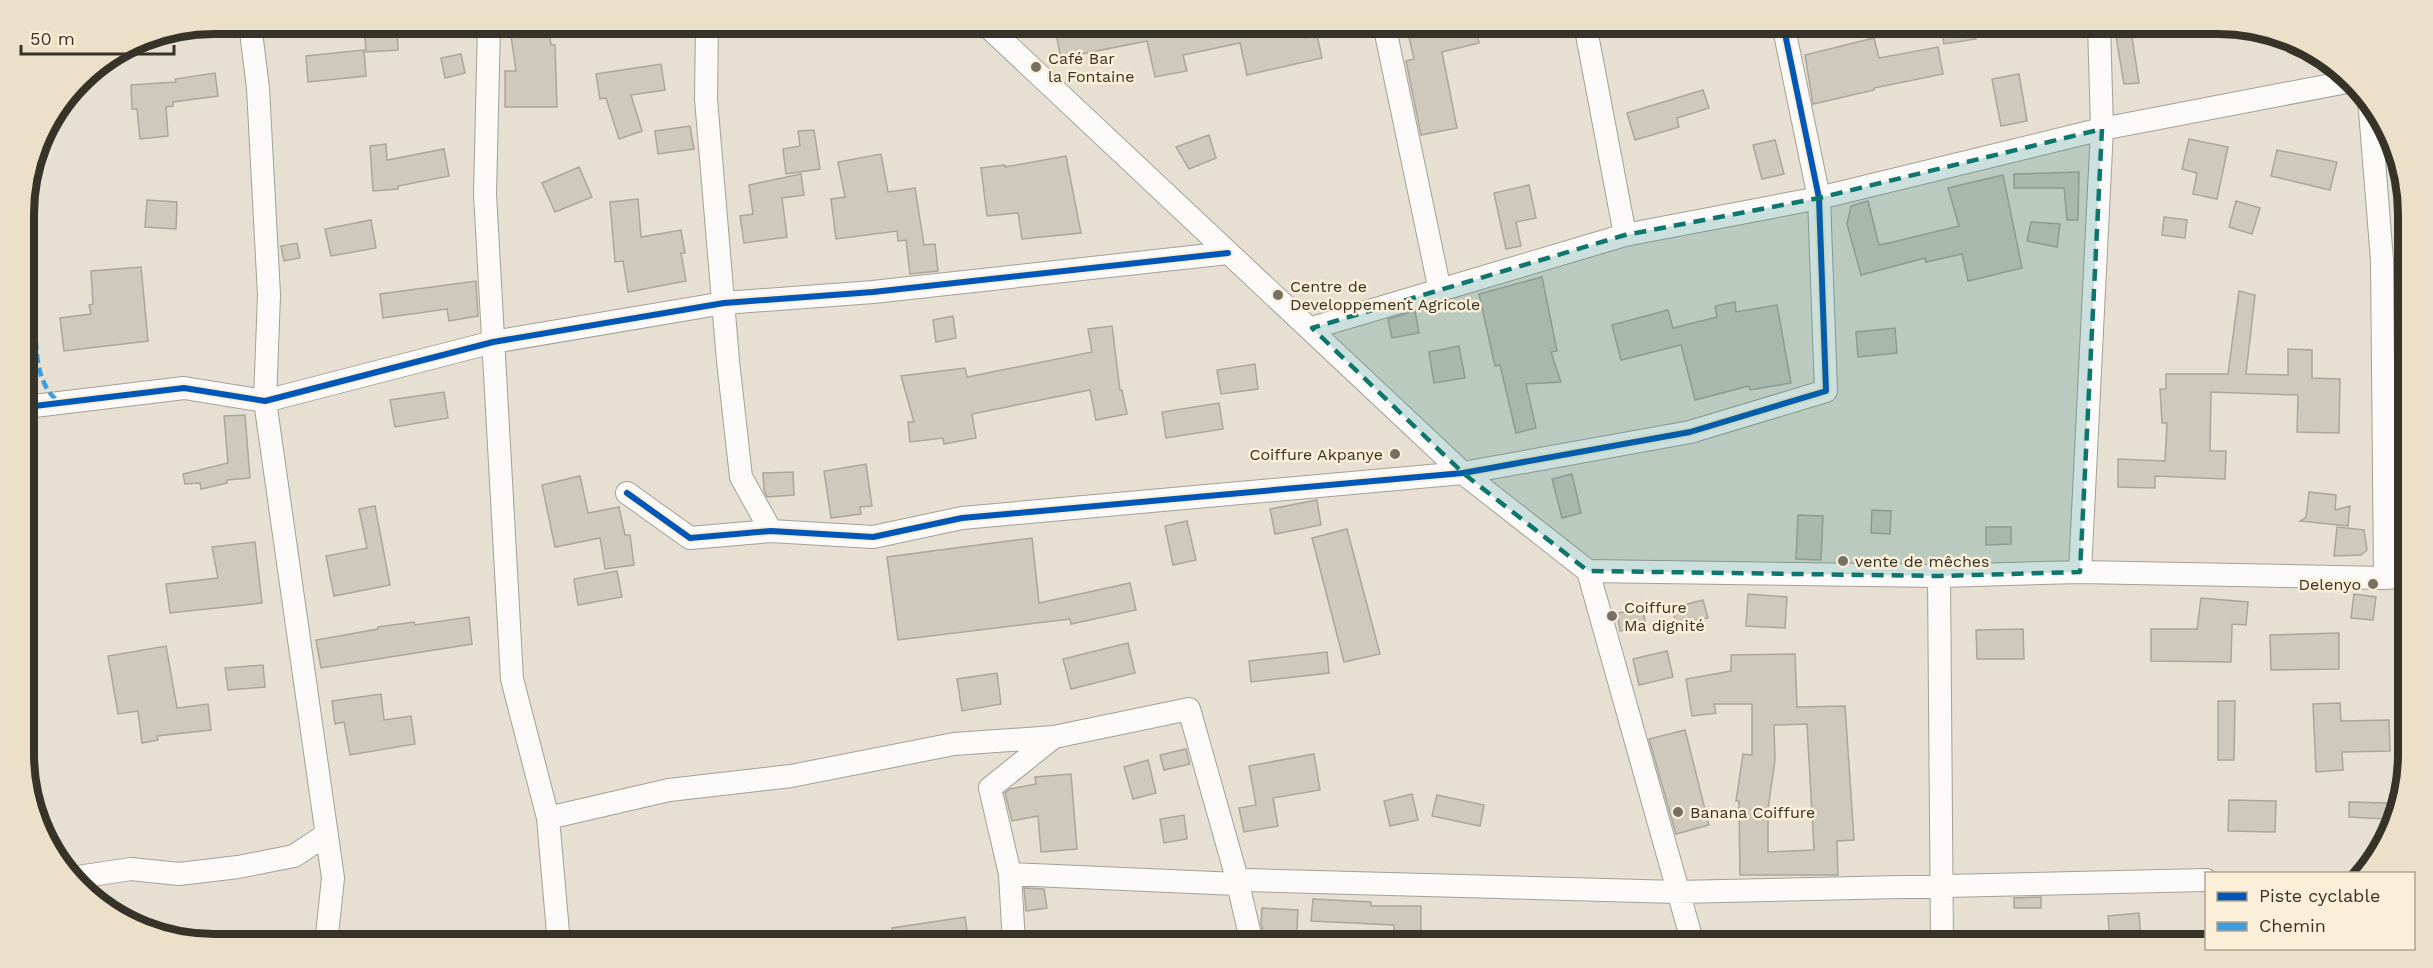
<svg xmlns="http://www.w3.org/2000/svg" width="2433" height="968" viewBox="0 0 2433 968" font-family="'Work Sans',sans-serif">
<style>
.building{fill:#cec8bd;stroke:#aba59c;stroke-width:1.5;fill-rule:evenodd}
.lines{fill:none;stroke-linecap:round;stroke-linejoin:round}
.street-casing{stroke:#a5a096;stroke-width:24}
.street{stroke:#fbfaf8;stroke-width:22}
.quiet{stroke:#3e9de1;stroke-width:4.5;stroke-dasharray:9 4.5;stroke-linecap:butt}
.cycleway-casing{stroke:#fcefd7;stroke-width:10}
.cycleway{stroke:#0057b8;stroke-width:6}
.marked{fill:#0f766e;fill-opacity:0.2;stroke:#0f766e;stroke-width:4.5;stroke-dasharray:12 8;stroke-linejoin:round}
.poi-dot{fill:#756f64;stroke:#fcefd7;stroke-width:2}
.labels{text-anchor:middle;stroke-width:5;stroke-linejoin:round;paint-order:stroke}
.poi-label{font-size:16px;fill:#383329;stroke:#fcefd7;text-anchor:start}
.rim{fill:none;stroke:#383329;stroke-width:8}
</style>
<rect width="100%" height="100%" fill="#e6dfd2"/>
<path class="building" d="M364,24h33l1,26 -32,2z
M548,24l3,21h4l2,62h-52v-36h11l-6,-42z
M1054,24h122l2,8 40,-8h84l2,14 13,-3 5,23 -75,17 -7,-32 -57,12 4,16 -32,6 -8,-36 -86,17z
M1406,24h69l4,19 -37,9 15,76 -36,7 -15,-74 8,-2z
M1941,24h32l3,15 -32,5z
M2114,24h16l9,59 -15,1z
M1874,38l5,20 59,-11 5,27 -69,14v2l-61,14 -8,-49z
M364,50l2,26 -58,6 -2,-26z
M461,54l4,19 -20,5 -4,-20z
M661,64l4,26 -34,5 11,36 -23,8 -13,-41 -6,1 -4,-25z
M215,73l3,23 -45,6v4l-7,1 2,29 -28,3 -3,-30h-5l-1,-24 45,-3 -1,-3z
M2019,74l8,47 -26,5 -9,-47z
M1703,90l6,18 -32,10 2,9 -44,13 -8,-27z
M690,126l4,23 -36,5 -3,-23z
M814,130l6,39 -34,5 -3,-25 17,-3 -2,-15z
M1209,135l7,23 -27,11 -13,-22z
M2189,139l39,8 -11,52 -24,-5 4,-21 -15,-4z
M1775,140l9,34 -22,5 -9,-34z
M386,144l1,16 57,-11 5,27 -51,10v3l-25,2 -3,-45z
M2277,150l60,12 -7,28 -59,-14z
M881,154l7,38 27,-4 9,57 11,-1 3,27 -28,3 -4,-34 -8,1 -1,-10 -61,8 -5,-40 14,-2 -7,-35z
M1066,156l15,77 -59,6 -4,-26 -31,3 -6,-48 24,-3v2z
M579,167l13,30 -37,15 -13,-29z
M2079,172l-1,48h-11l-3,-32h-50v-14z
M801,174l3,21 -22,3 5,39 -43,6 -4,-27 13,-2 -4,-29z
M2003,175l19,93 -54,13 -6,-27 -36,8 -1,-4 -64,17 -14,-51 4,-18 17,-5 11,44 14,-3 66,-16 -11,-38z
M1529,185l7,33 -20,4 5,24 -15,3 -12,-56z
M638,199l3,38 40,-7 4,23h-4l5,28 -58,11 -5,-31 -8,1 -5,-60z
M147,200l30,2 -1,27 -31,-2z
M2236,201l24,7 -8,26 -23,-7z
M2164,217l23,3 -2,18 -23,-3z
M371,220l5,28 -45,8 -6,-27z
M2031,222l29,2 -3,23 -30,-6z
M297,243l3,15 -16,3 -3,-15z
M141,267l7,74 -84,10 -4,-33 31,-4 -2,-9 4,-1 -2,-33z
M1542,277l15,74 -6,1 10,30 -35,2 10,44 -20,5 -16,-68 -5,1 -16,-72z
M476,281l2,35 -29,5 -2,-12 -64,9 -3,-24z
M2239,291l16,4 -9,79 42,1v-26l24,1v28l28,1 -1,54 -42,-1 1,-37 -87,-3 -1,59h16l-1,28 -70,-3v12l-37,-1v-28l47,2 2,-38h-5l-2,-34h6v-15h62z
M1735,302l1,10 41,-7 14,78 -41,7 -1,-4 -54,14 -14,-55 -60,15 -9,-35 56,-15 5,18 44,-11 -2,-11z
M1415,311l4,22 -27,5 -4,-19z
M953,316l3,22 -20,4 -3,-22z
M1112,326l8,64h2l5,24 -31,6 -6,-30 -118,24 4,24 -32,6 -1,-6 -33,4 -2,-20h6l-13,-46 64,-8 2,9 125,-25 -4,-23z
M1895,328l2,25 -39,4 -2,-25z
M1459,346l6,32 -31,5 -5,-31z
M1255,364l3,25 -37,5 -4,-24z
M444,392l4,26 -53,9 -5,-27z
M1219,403l4,26 -57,9 -4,-26z
M245,415l5,63 -23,2v3l-26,6 -1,-6 -15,1 -2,-10 45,-11 -4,-47z
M866,464l6,42 -12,1 1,7 -30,4 -7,-47z
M793,472l1,23 -27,2 -3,-7 -1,-17z
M1572,474l9,39 -19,5 -10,-39z
M580,476l8,37 31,-6 6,28h5l4,30 -29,4 -5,-31 -45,9 -13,-62z
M2309,492l27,3 -1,15 15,-4 -2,20 -48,-5 6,-4z
M1317,500l4,25 -46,9 -5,-25z
M375,506l15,79 -56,11 -8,-40 41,-8 -8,-39z
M1872,510l19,1 -1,23 -19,-1z
M1798,515l25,1 -2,44 -25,-1z
M1187,521l9,39 -23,5 -8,-39z
M1986,527h25v17l-25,1z
M2337,527l27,3 3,20 -6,5 -27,1z
M1347,529l33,125 -36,8 -32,-124z
M1032,538l7,65 91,-20 6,27 -65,14 -1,-5 -172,21 -11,-83z
M255,542l7,61 -92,10 -4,-29 52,-6 -6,-31z
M617,571l5,26 -44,8 -4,-26z
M1748,594l39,3 -2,31 -39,-2z
M2354,594l22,3 -3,23 -22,-2z
M2201,598l47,4 -2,23 -14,-1 -1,38 -80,-1v-32h46z
M1703,600l5,18 -32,5 -4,-15z
M1643,610l3,17 -26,4 -3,-18z
M469,617l3,27 -151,24 -5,-28 62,-11v-2l36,-5 1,3z
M2023,629l1,30h-47l-1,-29z
M2339,633v36l-68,1 -1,-35z
M1128,643l7,30 -64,16 -8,-30z
M166,646l11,62 31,-4 3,26 -54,6 1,4 -16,3 -4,-32 -20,3 -10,-58z
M1667,651l6,26 -34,8 -6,-26z
M1327,652l2,21 -78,9 -2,-21z
M1795,654l2,53 48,-1 9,134 -17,1 1,34h-98l-1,-74h-3l7,-47 9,1v-51h-38l2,9 -24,3 -6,-37 45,-8v-16zM1807,724l7,126 -46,2v-43l7,-49 -1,-35z
M263,665l2,22 -37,3 -3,-22z
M997,673l4,31 -39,7 -5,-32z
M381,694l3,26 27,-4 4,28 -65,11 -6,-33 -9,2 -3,-23z
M2218,701h17l-1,59h-16z
M2340,703l1,18 48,-1 1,31 -48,1 1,18 -27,2 -3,-68z
M1685,730l24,95 -33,9 -27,-95z
M1186,749l4,15 -26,6 -4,-15z
M1314,754l6,36 -47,8 5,28 -34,6 -5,-24 17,-3 -7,-39z
M1148,760l8,33 -23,6 -9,-32z
M1071,774l6,75 -36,3 -3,-36 -26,5 -7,-28 5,-4 26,-5 -1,-7z
M1412,794l6,26 -28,6 -6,-25z
M1437,795l47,10 -4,21 -48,-10z
M2229,800l47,1 -1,31 -47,-1z
M2349,802l38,1 -1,16 -37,-2z
M1184,815l3,24 -23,4 -4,-24z
M1024,888l20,1 3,19 -21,3z
M2041,897v11h-27v-10z
M1313,899l58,3v4h50v27h-27v-8l-83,-4z
M1262,908l36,2 -2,34h-31l-4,-21z
M2139,913l2,26 -31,2 -2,-25z
M965,917l4,27h-75l-2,-16z"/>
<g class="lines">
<g class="street-casing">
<path id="street" d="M250,24l8,64 11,207 -4,106 68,477 -7,66
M489,24l-4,170 27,485 36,139 11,126
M707,24l-1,75 22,262 13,116 30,54
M985,24l478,449 125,98 105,373
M1384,24l56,267
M1585,24l40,211
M2369,98l13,162 3,318
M1312,328l313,-93 194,-37 283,-69 250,-48
M26,407l158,-19 81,13 228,-59 231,-39 149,-11 355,-39
M627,493l63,45 81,-7 102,6 89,-19 501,-45 227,-41 136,-41 -7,-193 -36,-174
M1588,571l351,5 141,-4 305,6 23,-2
M2080,572l22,-443 -3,-105
M1939,576l3,368
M548,818l121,-28 122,-14 163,-32 100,-7 135,-28 47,166 16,69
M1010,874l227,10 10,-4 430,12 529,-12
M71,878l60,-9 48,5 59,-7 56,-11 33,-22
M1014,944l-4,-70 -20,-86 64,-51"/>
</g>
<use href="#street" class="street"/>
<path class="quiet" d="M25,261c21,43 -4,112 34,141"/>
<g class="cycleway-casing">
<path id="cycleway" d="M26,407l158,-19 81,13 228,-59 231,-39 149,-11 355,-39
M627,493l63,45 81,-7 102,6 89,-19 501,-45 227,-41 136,-41 -7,-193 -36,-174"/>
</g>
<use href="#cycleway" class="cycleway"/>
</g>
<path class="marked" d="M2102,129l-22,443 -141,4 -351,-5 -125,-98 -151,-145 313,-93 194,-37z"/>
<g class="poi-dot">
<circle cx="1036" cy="67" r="6"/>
<circle cx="1278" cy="295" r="6"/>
<circle cx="1395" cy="454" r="6"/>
<circle cx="1843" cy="561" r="6"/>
<circle cx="2373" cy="584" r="6"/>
<circle cx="1612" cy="616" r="6"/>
<circle cx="1678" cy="812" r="6"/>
</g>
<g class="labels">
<g class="poi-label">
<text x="1048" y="64">Café Bar<tspan x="1048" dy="18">la Fontaine</tspan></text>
<text x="1290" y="292">Centre de<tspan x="1290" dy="18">Developpement Agricole</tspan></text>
<text x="1383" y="460" text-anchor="end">Coiffure Akpanye</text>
<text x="1855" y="567">vente de mêches</text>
<text x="2361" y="590" text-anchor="end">Delenyo</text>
<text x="1624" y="613">Coiffure<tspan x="1624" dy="18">Ma dignité</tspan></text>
<text x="1690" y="818">Banana Coiffure</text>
</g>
</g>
<path d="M0 0H2433V968H0ZM214 34H2218A180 180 0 0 1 2398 214V754A180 180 0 0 1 2218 934H214A180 180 0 0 1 34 754V214A180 180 0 0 1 214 34Z" fill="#ece0c9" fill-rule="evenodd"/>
<path class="rim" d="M214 34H2218A180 180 0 0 1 2398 214V754A180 180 0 0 1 2218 934H214A180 180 0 0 1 34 754V214A180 180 0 0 1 214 34Z"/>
<rect x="2205" y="872" width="210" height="78" fill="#fcefd7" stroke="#aea491" stroke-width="1.5"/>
<rect x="2217" y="892" width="30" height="9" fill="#0057b8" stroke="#aea491" stroke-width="1.5"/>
<text x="2259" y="902" font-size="18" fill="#383329">Piste cyclable</text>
<rect x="2217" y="922" width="30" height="9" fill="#3e9de1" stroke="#aea491" stroke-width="1.5"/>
<text x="2259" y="932" font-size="18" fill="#383329">Chemin</text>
<path d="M21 45v9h153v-9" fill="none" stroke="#383329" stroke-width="3"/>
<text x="30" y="45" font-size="18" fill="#383329" stroke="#fcefd7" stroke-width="4.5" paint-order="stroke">50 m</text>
</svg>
